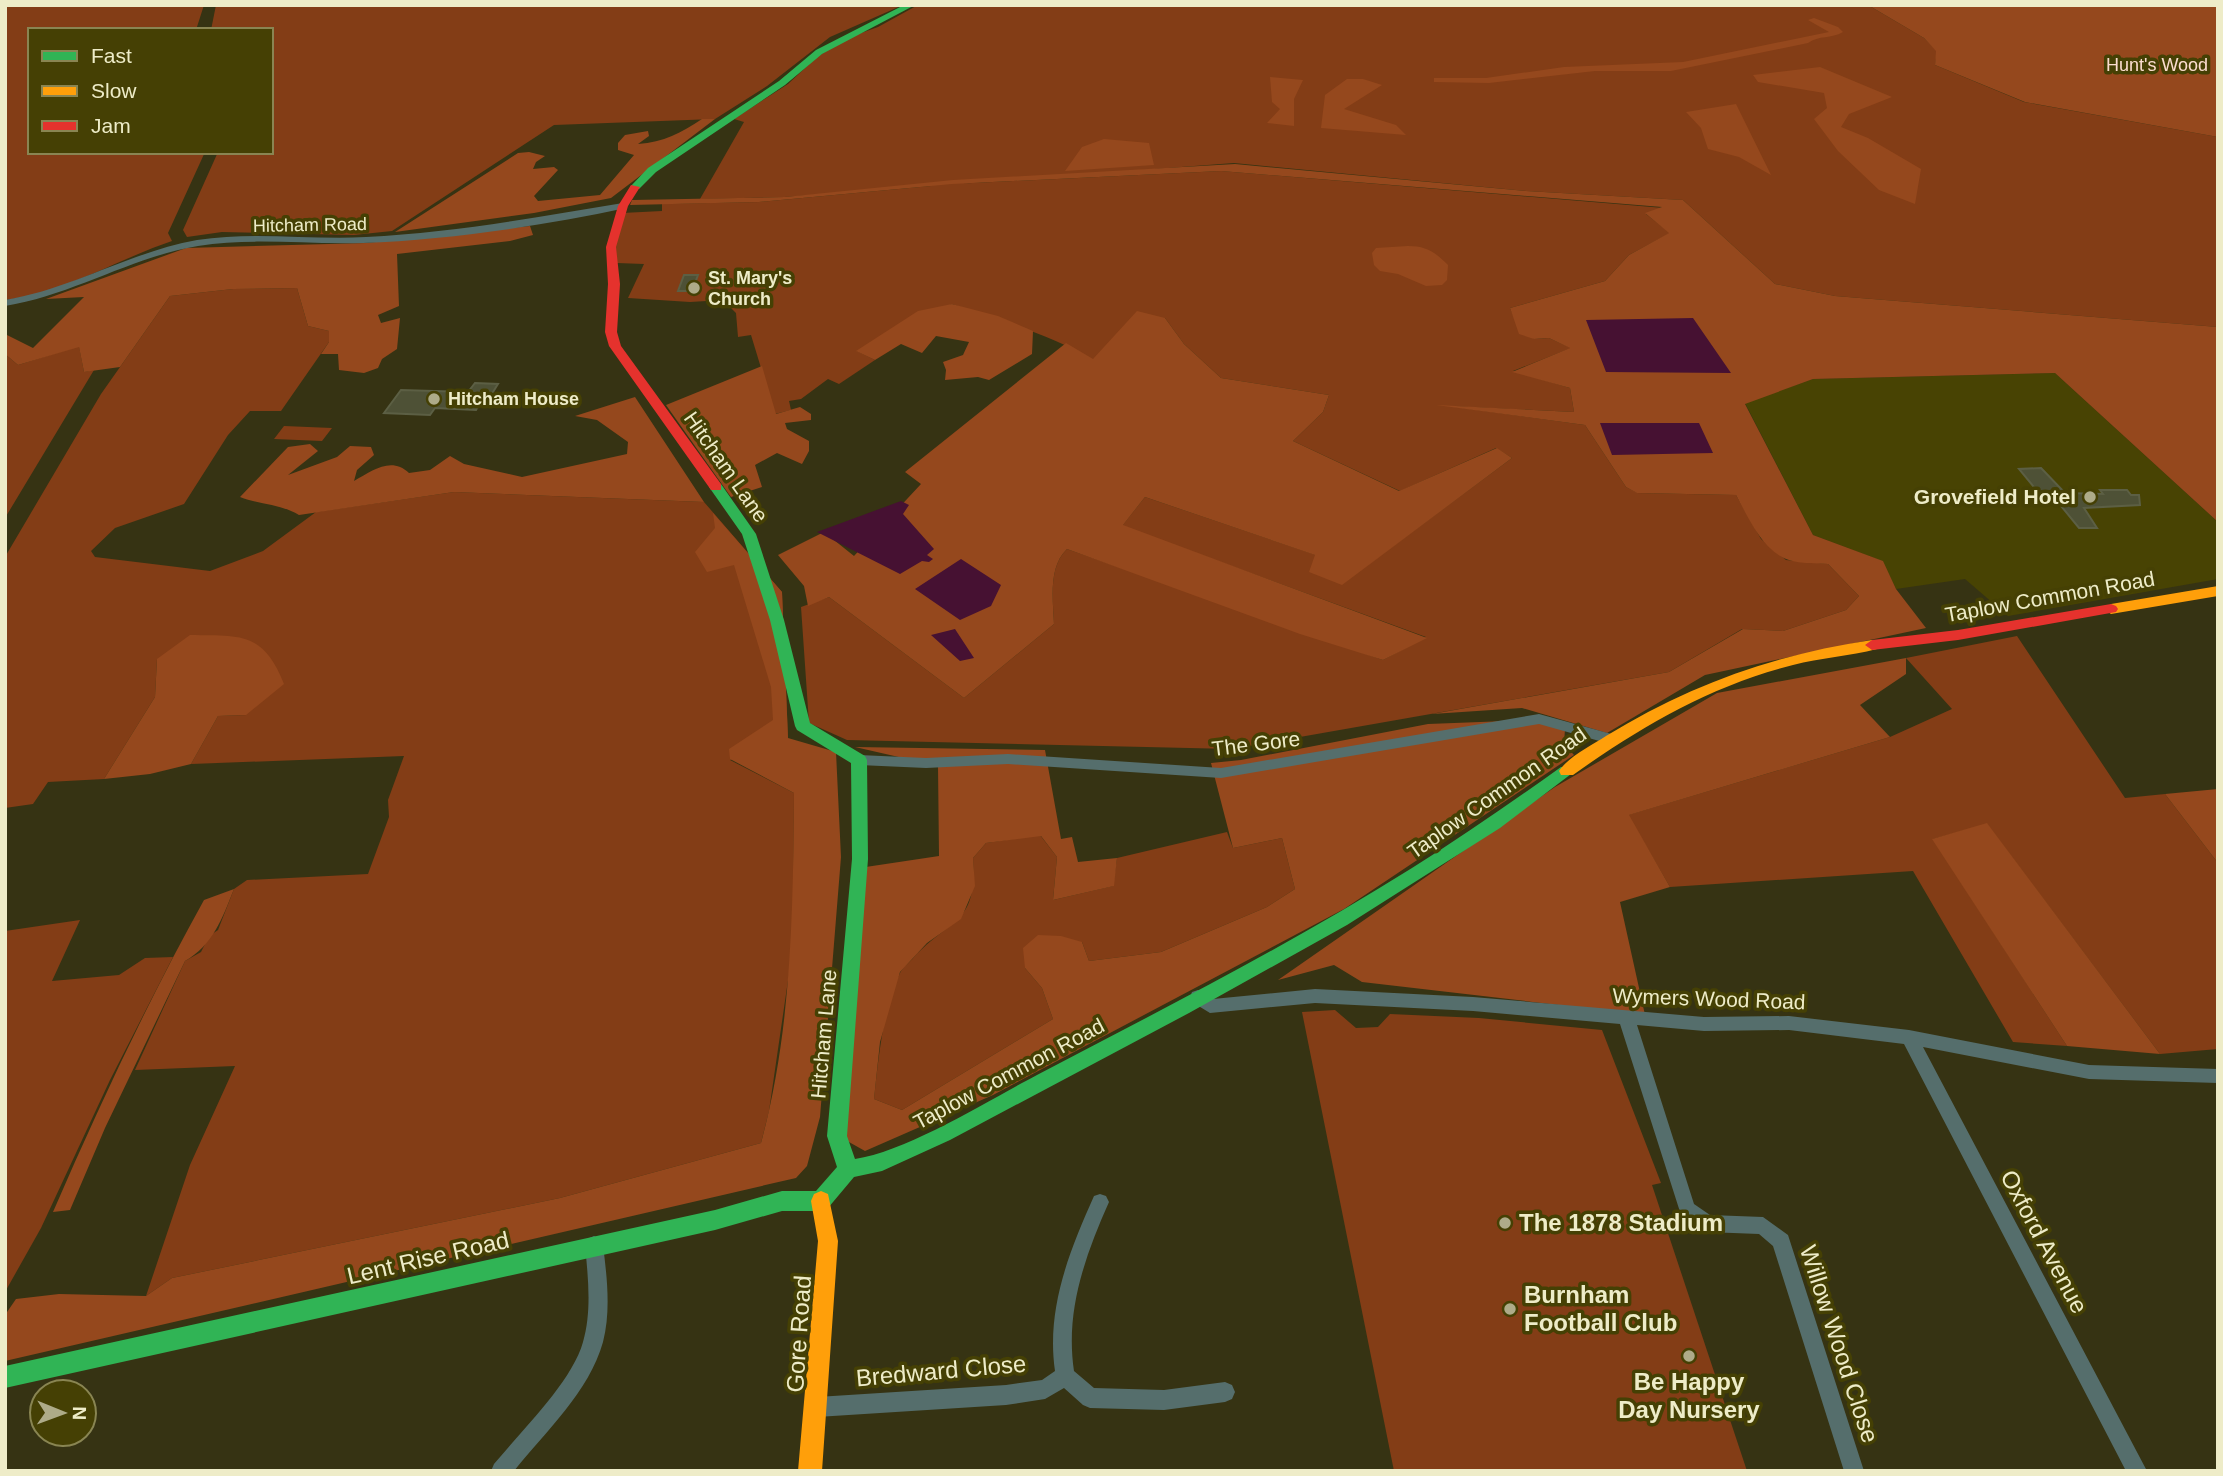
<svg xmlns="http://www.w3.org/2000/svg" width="2223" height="1476" viewBox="0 0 2223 1476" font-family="Arial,sans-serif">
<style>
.built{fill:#484303}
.green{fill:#833d16}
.forest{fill:#95481d}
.water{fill:#461132}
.building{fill:#4e5136;stroke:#5c5f44;stroke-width:2}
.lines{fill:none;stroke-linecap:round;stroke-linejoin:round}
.street{fill:#556e6c;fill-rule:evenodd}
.fast{fill:#30b455;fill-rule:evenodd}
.slow{fill:#ff9f0a;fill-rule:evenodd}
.jam{fill:#e5322d;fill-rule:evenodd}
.poi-dot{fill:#aeab89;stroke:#454004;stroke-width:2.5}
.labels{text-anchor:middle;stroke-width:7;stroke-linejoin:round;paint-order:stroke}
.far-park-label{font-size:18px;fill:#fcddd0;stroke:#454004}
.far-street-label{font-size:18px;fill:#eeecc8;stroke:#454004}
.far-poi-label{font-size:18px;font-weight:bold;fill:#eeecc8;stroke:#454004;text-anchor:start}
.street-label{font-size:21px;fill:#eeecc8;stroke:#454004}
.poi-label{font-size:21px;font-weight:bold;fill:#eeecc8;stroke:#454004;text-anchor:end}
.near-poi-label{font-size:24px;font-weight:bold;fill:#eeecc8;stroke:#454004;text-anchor:start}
.near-street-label{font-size:24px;fill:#eeecc8;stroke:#454004}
</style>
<rect width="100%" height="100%" fill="#363313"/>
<path class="built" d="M2055,373l163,149v57l-210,37 -43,-37 -69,10 -14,-28 -69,-26 -68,-132 68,-24z"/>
<path class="green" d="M5,5h199l-8,25h-166v122h175l-37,81 4,8c-56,19 -108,52 -167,59z
M216,5h687l-73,32 -63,49 -52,33 -161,6 -162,106 -38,4 -132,-3 -35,5 -4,-7 35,-78h53v-122h-60z
M918,5h950l56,33 13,13 -2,14 89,37 194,35v190l-383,-31 -60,-12 -92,-84 -157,-9 -292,-28 -449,34 -85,2 44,-77 -10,-3 54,-35 29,-27 30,-19 31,-11z
M1221,171l443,37 -18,6 24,19 -41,22 -24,26 -95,27 5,12 19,19 15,-1 22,10 -58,23 57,17 4,24 -126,-6 137,19 41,62 12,6 98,2 25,44 25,21 42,4 31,32 -13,14 -63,21 -41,-2 -73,43 -437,77 -385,-9 -38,-17 -8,-116 28,-10 135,101 90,-74c-1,-24 -6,-57 13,-75l316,111 43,-23 -304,-111 23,-29 171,58 26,29 170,-126 -16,-10 -96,43 -107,-50 30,-29 6,-17 -108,-17 -37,-34 -19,-26 -73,42c-44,-27 -92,-39 -140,-56l-95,47 18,9 -36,24 -11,-5 -27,20 -12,2 2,9 -16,4 -24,-79 -13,2 -2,-24 -13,-13 -33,2 -62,-4 16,-34 -27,-1 -3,-16 8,-34 40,-2v-7l97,-2 193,-18z
M297,288l11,38 21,5v11l-48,69h-31l-22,24 -44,69 -69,24 -24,23 4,6 115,14 53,-20 53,-39 138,-20 250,10 78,90 6,147 -58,21 64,33 -1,153 -24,165 -8,32 -201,55 -388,80 -26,18 44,-131 45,-99 -100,4 50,-109 16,-9 8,-16 9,-6 16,-41 13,-9 121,-6 21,-57 -1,-17 16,-44 -213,8 27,-48 28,-1 -89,-56 -2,38 -51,82 -56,3 -15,22 -28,4v-251l96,-163 69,-98 63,-7z
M79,346l5,26 10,-2 -89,148v-164l13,11z
M284,426l48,2 -10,13 -48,-2z
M2017,636l108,162 40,-4 53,69v186l-58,5 -173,-230 -54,15 134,207 -54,-4 -100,-171 -243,16 -42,-72 262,-78 62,-28 -46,-51z
M1227,832l6,16 49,-10 13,51 -28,18 -106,45 -72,9 -7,-19 -57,26 17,20 11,31 -151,91 -28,-11c4,-37 9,-92 26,-126 3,-6 10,-11 14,-16 39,-41 63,-32 59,-99l13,-15 54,-8 17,22 -4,43 60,-14 4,-28z
M80,920l-28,61 67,-6 26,-17 28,-1 -63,123 -69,148 -36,64v-361z
M1335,1010l21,18 22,-1 12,-13 89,4 123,12 59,153 -9,2 95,286h-353l-92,-459z"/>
<path class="forest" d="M1868,5h350v132l-193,-35 -90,-37 1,-14 -12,-13z
M1814,18l24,9 5,5c-12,7 -24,3 -35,11l-137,28h-76l-106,12 -55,-1v-4h52l78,-11 119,-5 146,-30 -21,-12z
M1820,67l72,30 -43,17 -8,13 27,11 53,31 -6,35 -36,-14 -41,-39 -24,-32 13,-11 -3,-15 -66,-11 -5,-7z
M1270,77l33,3 -9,19v27l-27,-3 13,-14 -8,-7z
M1347,79h16l19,6 -38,24 52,16 10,10 -85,-7 4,-33z
M1736,104l35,71 -32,-18 -31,-8 -7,-21 -15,-16z
M702,119h13l-104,79 -77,15 -139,19 123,-79 11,-1 16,4 -9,6 -3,7 21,-2 4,3 -24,26 4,5 62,-6 34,-40 -16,-5v-7l7,-8 23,-4 1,5 -11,8c26,-2 43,-11 64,-25z
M1104,139l45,4 5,22 -89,6 17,-24z
M1235,164l291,27 157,9 92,84 60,12 383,31v195l-163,-149 -242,6 -68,25 68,131 70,26 13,28 30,39 -221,47 -98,58 -85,-25 -90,6 237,-42 74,-43 40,2 63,-21 13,-14 -31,-32c-12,-1 -27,0 -39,-4 -26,-8 -41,-43 -53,-65l-99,-2 -11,-6 -41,-62 -149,-20 138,7 -4,-24 -58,-16 58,-24 -21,-10 -15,1 -15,-5 -9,-26 95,-27 24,-26 40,-22 -24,-20 17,-6 -441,-36 -269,13 -193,18 -129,3 2,-5 153,-3 168,-17z
M530,226l3,9 -23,6 -113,13 2,52 -21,9 3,8 19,-5 -3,31 -15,10 -4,9 -14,5 -25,-3 -1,-16h-17l8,-12v-11l-21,-5 -11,-38 -64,1 -63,7 -50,71 -36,5 -5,-25 -61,18 -13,-11v-20l28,14 51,-51 -38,2 140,-51 180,-5z
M1408,246c18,0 27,6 40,19l-1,15 -5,5 -16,1 -28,-12 -18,-3 -6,-6 -2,-12 4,-5z
M952,304l46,12 35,15 -1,23 -43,26 -11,-3 -33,3 1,-10 -3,-8 20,-7 6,-13 -33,-6 -14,17 -21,-9 -26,16 -19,-9 62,-40z
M1137,311l28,7 19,26 37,34 108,17 -6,17 -30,29 106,50 98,-43 15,10 -170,127 -33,-13 6,-17 -170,-58 -22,28 304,113 -44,22 -83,-26 -233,-85c-19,18 -14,51 -13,75l-90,74 -135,-101 -21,9 -4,-20 -26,-31 46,-23 30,24 67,-72 -16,-12 161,-129 27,16z
M762,366l14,48 24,-7 11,7v6l-26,3 2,6 22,12v10l-7,13 -25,-11 -22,12 7,22 -31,10 -65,-92z
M635,397l69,105 -250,-10 -155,23c-18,-11 -39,-10 -59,-18l48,-50 22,-3 8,7 -30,24 49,-18 13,-11 21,1 3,8 -17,15 -3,11c18,-10 37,-25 55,-8l21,-3 20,-14 14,8 58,13 105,-23 1,-12 -31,-22 -22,-4z
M713,513l69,79 6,146 48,14 5,105 -21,260 -13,49 -11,12 -791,183v-46l11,-16 43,-5 87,2 26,-18 388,-80 201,-55c31,-114 32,-233 33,-350l-64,-34 -1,-10 44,-29 -2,-33 -37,-122 -27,7 -12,-20 20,-24z
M190,635c50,1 73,-4 94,49l-38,31 -28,1 -27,48 -41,10 -46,5 51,-82 2,-38z
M1906,658v16l-46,31 30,32 -261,78 41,72 -50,15 25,113 -283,-33 -28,-17 -56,15 277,-193 162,-94z
M1536,720l29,9 -1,15 10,11 -230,154 -351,186 -128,56 -25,-14 19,-269 80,-12 -1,-90 -83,-19 190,3 16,89 11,-2 6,25 39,-4 -3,28 -61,14 4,-43 -16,-21 -55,7 -13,15 2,28 -14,33 -34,24 -27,29 -20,70 -6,57 28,11 151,-91 -11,-31 -17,-20 -2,-20 15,-13 23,1 21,6 7,19 72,-9 106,-45 28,-18 -13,-51 -49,10 -22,-85 30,-3 187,-36z
M2218,789v74l-53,-69z
M1987,823l173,231 -93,-8 -135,-207z
M234,889c-12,30 -21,56 -49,72l-80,167 -35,82 -17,2c46,-106 95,-211 151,-312z"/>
<path class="water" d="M1693,318l38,55 -125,-1 -20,-52z
M1600,423h99l14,30 -101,2z
M901,501l8,4 -6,9 31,35 -7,6 6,4 -4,3 -7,-1 -22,13 -83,-42z
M961,559l40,26 -10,21 -31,14 -45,-31z
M955,629l19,29 -14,3 -29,-26z"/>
<path class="building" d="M684,275h14l-6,16h-14z
M475,383l23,1 -10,16h-6l-6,10 -41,-2 -5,7 -46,-2 17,-23 67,2z
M2041,468l24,25 38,1 -3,-4h27l4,5h8l1,10 -56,3 13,20h-18l-22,-27 -8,1 -4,-10h-7l-19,-23z"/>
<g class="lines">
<path class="street" d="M623,203l3,1v4c-84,18 -178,32 -263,35 -55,2 -111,-6 -165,3 -67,11 -125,49 -193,60v-6c67,-11 125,-48 192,-60 55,-9 113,0 169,-3 87,-4 172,-20 257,-34z
M1539,714l76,21 2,4 -7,5 -71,-20 -318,54 -213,-14 -82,4 -67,-3 -7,-5 7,-5 67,3 82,-4 213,14z
M1315,989l158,8 231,20 85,-1 120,14 180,35 129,4v14l-129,-4 -166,-32 224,424h-21l-222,-427 -115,-14 -85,1 -67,-6 57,179 16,11 53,2 25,18 76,236h-20l-71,-225 -14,-12 -52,-2 -26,-17 -61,-191 -147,-13 -158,-8 -105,10 -18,-11 -2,-5 2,-5 6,-2 15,9z
M1100,1194l6,2 3,6c-24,54 -44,109 -35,169l20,17 70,2 61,-8 7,3 3,7 -3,7 -7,3 -61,8 -74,-2 -7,-3 -19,-17 -19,11 -39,6 -189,12 -7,-3 -3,-7 3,-7 7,-3 189,-12 36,-5 13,-9c-9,-62 14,-119 39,-175z
M594,1236l7,3 2,6c4,32 8,66 0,97 -14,50 -57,89 -89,129h-23l3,-7c27,-33 78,-82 89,-122 9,-31 5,-65 2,-97l2,-6z"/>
<path class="fast" d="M904,5h11l-93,49 -37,31 -129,87 -17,17 -9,-2 18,-19 131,-87 37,-31z
M716,483l5,1 35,50 28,86 26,103 55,33 2,4 1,99 -21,277 8,23c53,-8 132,-58 182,-84 126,-66 254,-131 375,-207 51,-32 100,-66 149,-101h12l2,4 -75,57 -153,97 -158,88 -239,127 -68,31 -28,6 -26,31 -7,3h-39l-67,19 -710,158v-22l710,-156 67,-19h34l21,-24 -10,-31 25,-277 -1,-96 -54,-33 -2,-4 -25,-106 -28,-86 -33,-47z"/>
<path class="slow" d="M2218,586v10l-107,18 -7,-5 7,-5z
M1872,640l5,1 2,4 -2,4c-27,7 -57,9 -84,16 -81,20 -153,62 -220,110h-12l-2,-4c9,-14 33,-26 47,-35 83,-51 170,-82 266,-96z
M821,1191l7,3 10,47 -16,230h-24l20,-230 -7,-40 3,-7z"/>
<path class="jam" d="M631,185l9,2 -12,19 -12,41 4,37 -3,48 4,14 100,138v6h-10l-102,-144 -4,-14 3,-48 -2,-37 12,-41z
M2111,604l5,2 2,3 -2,3 -158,28 -86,10 -7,-5 7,-5 86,-10z"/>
</g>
<g class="poi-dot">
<circle cx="694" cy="288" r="7"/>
<circle cx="434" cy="399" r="7"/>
<circle cx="2090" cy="497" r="7"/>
<circle cx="1505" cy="1223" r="7"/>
<circle cx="1510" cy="1309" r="7"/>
<circle cx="1689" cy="1356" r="7"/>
</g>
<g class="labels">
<g class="far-park-label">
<text x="2157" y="71">Hunt's Wood</text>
</g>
<g class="far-street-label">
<text transform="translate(310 225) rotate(-1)" y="6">Hitcham Road</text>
</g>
<g class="far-poi-label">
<text x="708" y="284">St. Mary's<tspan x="708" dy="21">Church</tspan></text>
<text x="448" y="405">Hitcham House</text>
</g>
<g class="street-label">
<text transform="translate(726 467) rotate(55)" y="7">Hitcham Lane</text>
<text transform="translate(2050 597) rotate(-10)" y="7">Taplow Common Road</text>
<text transform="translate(1256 744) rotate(-7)" y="7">The Gore</text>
<text transform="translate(1497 793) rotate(-35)" y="7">Taplow Common Road</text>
<text transform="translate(1709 999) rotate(2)" y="7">Wymers Wood Road</text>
<text transform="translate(824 1034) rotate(-85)" y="7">Hitcham Lane</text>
<text transform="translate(1009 1074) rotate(-28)" y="7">Taplow Common Road</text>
</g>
<g class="poi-label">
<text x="2076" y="504">Grovefield Hotel</text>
</g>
<g class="near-poi-label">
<text x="1519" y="1231">The 1878 Stadium</text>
<text x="1524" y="1303">Burnham<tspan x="1524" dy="28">Football Club</tspan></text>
<text x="1689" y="1390" text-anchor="middle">Be Happy<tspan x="1689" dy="28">Day Nursery</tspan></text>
</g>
<g class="near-street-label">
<text transform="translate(2044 1242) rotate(62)" y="8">Oxford Avenue</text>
<text transform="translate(428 1258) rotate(-13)" y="8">Lent Rise Road</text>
<text transform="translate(799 1334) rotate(-86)" y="8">Gore Road</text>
<text transform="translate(1839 1344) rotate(72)" y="8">Willow Wood Close</text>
<text transform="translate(941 1371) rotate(-5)" y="8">Bredward Close</text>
</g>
</g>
<rect width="2223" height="1476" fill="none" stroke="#eeecc8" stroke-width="14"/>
<rect x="28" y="28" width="245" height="126" fill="#454004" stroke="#898552" stroke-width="2"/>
<rect x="42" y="51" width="35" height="10" fill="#30b455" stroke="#898552" stroke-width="2"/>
<text x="91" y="63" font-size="21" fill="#eeecc8">Fast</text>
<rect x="42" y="86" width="35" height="10" fill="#ff9f0a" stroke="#898552" stroke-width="2"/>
<text x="91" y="98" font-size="21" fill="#eeecc8">Slow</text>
<rect x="42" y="121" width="35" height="10" fill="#e5322d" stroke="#898552" stroke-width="2"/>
<text x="91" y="133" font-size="21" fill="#eeecc8">Jam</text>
<g transform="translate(63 1413) rotate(91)"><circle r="33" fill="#454004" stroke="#898552" stroke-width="2"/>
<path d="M0-5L12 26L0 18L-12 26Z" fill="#aeab89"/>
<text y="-10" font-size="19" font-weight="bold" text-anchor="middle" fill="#eeecc8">N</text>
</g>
</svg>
